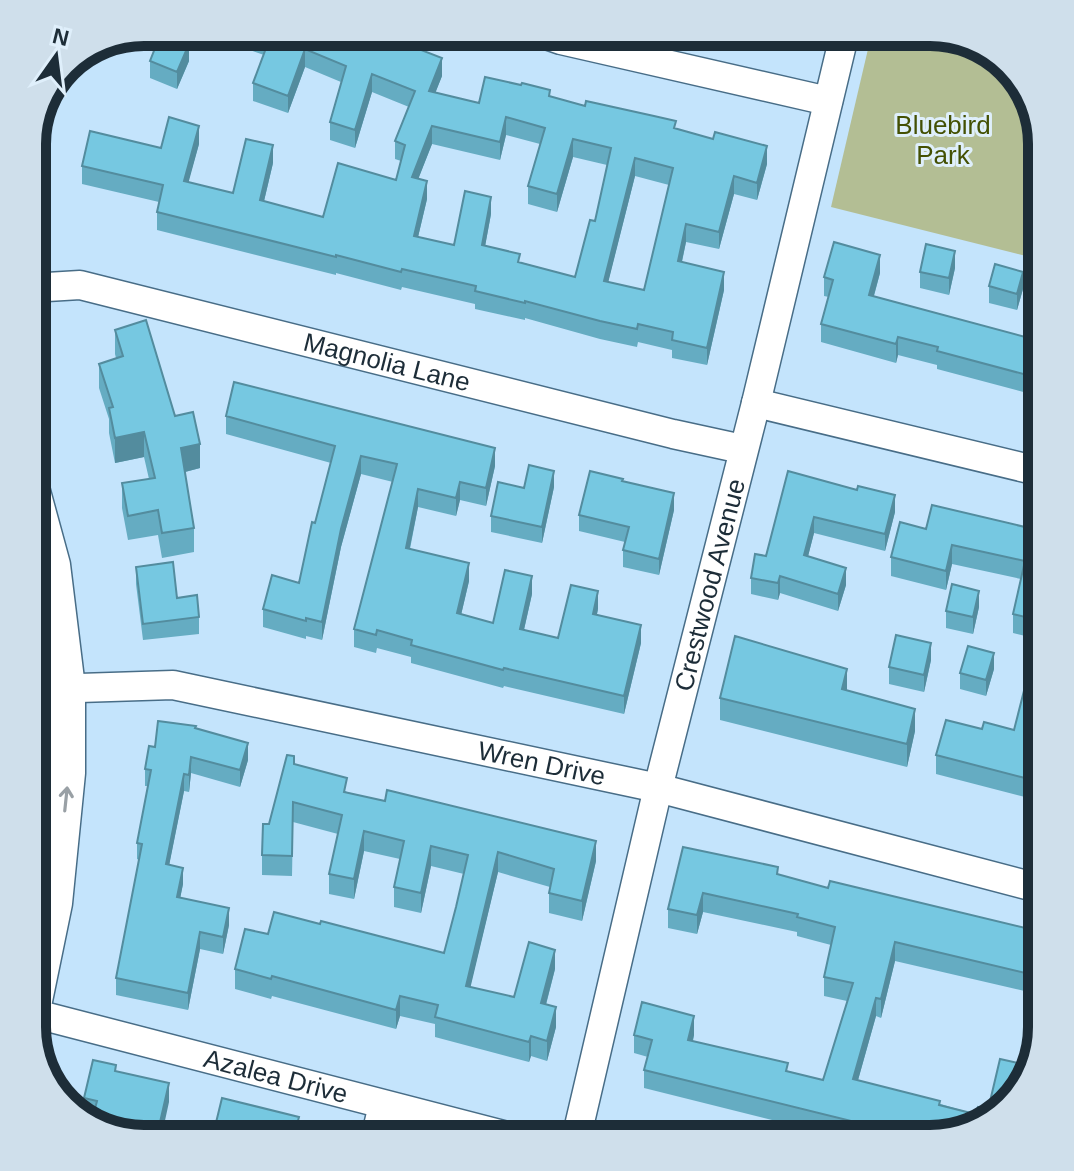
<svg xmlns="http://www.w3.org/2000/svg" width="1074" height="1171" viewBox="0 0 1074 1171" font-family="Helvetica,sans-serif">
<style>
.green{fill:#b3be94}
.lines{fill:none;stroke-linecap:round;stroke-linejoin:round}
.minor-casing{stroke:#486d87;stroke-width:31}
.tertiary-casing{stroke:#486d87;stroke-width:37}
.minor{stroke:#fff;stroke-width:28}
.tertiary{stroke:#fff;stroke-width:34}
.wall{fill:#65acc2;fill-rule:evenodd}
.shaded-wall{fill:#538c9e}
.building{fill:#76c8e1;stroke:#538c9e;stroke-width:2;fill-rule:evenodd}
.oneway{stroke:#99a0a5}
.labels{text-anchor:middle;stroke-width:6;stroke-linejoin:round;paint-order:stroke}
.park-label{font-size:26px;fill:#435003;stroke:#dfeffb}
.street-label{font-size:26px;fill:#1d2d38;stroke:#dfeffb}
.rim{fill:none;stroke:#1d2d38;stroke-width:10}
</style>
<rect width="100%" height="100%" fill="#c4e4fc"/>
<path class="green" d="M872,32h65l82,44 23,68v116l-211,-53z"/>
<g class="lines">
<g class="minor-casing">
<g id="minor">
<path d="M538,32l23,8 267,61"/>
<path id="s1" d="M32,294l15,-7 33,-2 593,149 69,15"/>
<path d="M756,403l286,69"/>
<path id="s2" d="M48,689l125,-4 485,103 384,101"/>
<path id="s3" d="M32,1013l487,126"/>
<path d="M375,1139l8,-34"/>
<path id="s4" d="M576,1139l82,-351 98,-385 89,-371"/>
</g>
</g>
<g class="tertiary-casing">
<path id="tertiary" d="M32,822l6,-47 -6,-123
M32,1015l23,-112 13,-130v-85l-15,-123 -21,-77"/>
</g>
<use href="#minor" class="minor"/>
<use href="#tertiary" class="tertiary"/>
</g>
<path class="wall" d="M233,32h136l73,44 -7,17 44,10 71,-6 126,31 91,36 -10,36 -23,-6 -15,55 -33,-7 -4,20 42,28 -17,75 -35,-7v-8l-34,-8 -1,5 -37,-8 -75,-21v2l-50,-11v-5l-73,-17 -1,3 -65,-17v2l-179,-45v-18l2,-10 -77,-18v-18l79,-18 38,-4 -11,38 45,11 40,-30 -9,38 59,16 73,-37 5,-19 -6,-2v-18l14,-34 -37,-15 -17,56 -25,-8v-18l11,-40 -36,-15 -17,46 -35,-12v-18l11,-28 -14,-5v-9zM506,135l34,9 -12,42v18l29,8 16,-55 34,8 -12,56 -20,56 -55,-15 -35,-16 6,-32 -37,31 -36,-8 9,-38 -9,-20 14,-35 68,16zM635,176l34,9 -25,105 -36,-8z
M150,61h39l-12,28 -27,-11z
M955,268l-6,27 -29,-7v-16z
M880,273l-6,23 155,42 13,-13v72l-105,-28v-4l-39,-10 -2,8 -75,-21v-18l8,-27 -5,-1v-19z
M989,286l34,3 -6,21 -28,-7z
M115,330l60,86 25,52 -15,4 9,56v24l-32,6 -4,-23 -30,5 -6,-32v-25l27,-4 -5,-22 -29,6 -6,-30v-14l-10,-31v-24l17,-6 -1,-4z
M226,416l269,50 -9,40 -26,-6 -4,16 -38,-9 -8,42 59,32 -8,34 32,8 39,-29 -8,36 34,8 40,-29 -1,5 44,29 -17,71 -120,-28 -1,2 -92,-25v-6l-34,-9 -1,5 -22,-6v-18l39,-147 -32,-8 -20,73 -19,93 -16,-4v3l-43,-12v-18l36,-26 32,-120 -105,-29z
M788,471l107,41 -10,39 -71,-18 -6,23 38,29 -8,26 -58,-18 -2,7 -27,-6v-16l15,-22z
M623,482l51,28 -15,65 -36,-8v-17l2,-8 -46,-11v-16z
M554,487l-12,56 -51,-11v-16l33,-28z
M926,529l116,2v109l-29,-7v-19l8,-35 -69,-15 -6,26 -55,-14v-19z
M136,567l41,31 22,19v17l-56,6 -7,-56z
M979,607l-6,27 -27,-6v-17z
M931,660l-7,32 -35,-8v-17z
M994,669l-8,27 -26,-7v-16z
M1042,678v117l-16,-4 -1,6 -89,-23v-19l46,-26 32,1z
M720,698l195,33 -8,36 -187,-47z
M196,729l52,31 -8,27 -49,-14 -2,19 -5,-1 -15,74 14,19 -3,14 49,27 -6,29 -23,-5 -12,61 -72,-15v-17l23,-118 -2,-1v-16l11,-57h-3v-17l10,-22z
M294,764l53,28 249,69 -14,60 -33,-8v-20l1,-6 -52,-15 -28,115 44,10 41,-28 -9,36 10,22 -9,34 -16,-5 -2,6 -94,-25v-13l-35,-8 -4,13 -124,-33 -1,3 -36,-10v-20l33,-35 52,-10 124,29 12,-46 8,-33 -33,-8 -10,47 -27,-6v-20l6,-28 -36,-8 -10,48 -25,-5v-20l9,-40 -45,-12 -1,54 -30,-1v-20l7,-31z
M683,847l95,28 50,13 214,44v63l-147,-34 -14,57 -5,-2 -18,64 117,34 23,2 -68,23h-82l-204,-51v-18l4,-13 -14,-4v-18h60l-1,6 95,30 35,9 24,-79 -23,-5v-19l7,-32 -34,-9v-4l-94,-20 -6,22 -29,-6v-19z
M116,1071l53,31 -76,16 -9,-2v-18z"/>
<path class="shaded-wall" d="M189,44v17l-12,28v-17z
M305,49v18l-17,46v-17z
M442,58v18l-13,33v-18z
M372,74v18l-17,56v-18z
M52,103v16l-17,11 12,-24z
M506,117v18l-6,25v-18z
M199,126v18l-15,55v-18z
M432,126v18l-20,51v-18z
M573,139v18l-16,55v-18z
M273,145v18l-13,55v-18z
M767,146v18l-10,36v-17z
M635,158v18l-31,123v-18z
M37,173v16l-5,4v-17z
M734,176v18l-15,55v-17z
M427,181v18l-13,55v-18z
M491,197v17l-9,49v-18z
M686,224v18l-8,37v-18z
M955,251v17l-6,27v-17z
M880,255v18l-11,40v-18z
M724,272v18l-17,75v-17z
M1023,272v17l-6,21v-16z
M898,337v18l-2,8v-19z
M144,432v25l-29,6v-25z
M200,444v24l-19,5v-25z
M495,448v18l-9,40v-18z
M361,456v18l-20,73 -19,93v-18l19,-93z
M554,471v16l-12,56v-16z
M460,482v18l-4,16v-18z
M418,489v18l-12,59v-18z
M674,493v17l-15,65v-16z
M895,495v17l-10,39v-17z
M814,517v16l-10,39v-17z
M952,545v19l-6,26v-19z
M469,563v18l-12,51v-19z
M846,568v17l-8,26v-17z
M532,576v18l-12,53v-18z
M780,576v17l-2,7v-17z
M598,591v18l-5,23v-18z
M979,591v16l-6,27v-17z
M641,625v18l-17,71v-18z
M931,643v17l-7,32v-17z
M994,653v16l-8,27v-16z
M847,669v23l-5,-3z
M915,709v22l-8,36v-23z
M248,743v17l-8,27v-17z
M191,757v16l-2,19v-17z
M1026,772v19l-1,6v-19z
M184,774v17l-18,90v-17z
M364,831v20l-10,48v-20z
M596,841v20l-14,60v-20z
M431,846v20l-10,47v-20z
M498,852v20l-32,134v-20z
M183,868v16l-6,30v-17z
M703,893v19l-6,22v-19z
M229,908v17l-6,29v-17z
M200,932v17l-12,61v-17z
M895,942v19l-14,57v-19z
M555,950v19l-14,54v-20z
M400,996v20l-4,13v-19z
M876,998v18l-23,82v-19z
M556,1007v20l-9,34v-20z
M694,1016v19l-6,24v-19z
M531,1036v20l-2,6v-20z
M169,1083v19l-8,37 -3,-8z
M299,1117v19l-1,3h-5z"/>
<path class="building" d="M250,32h119l23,9 1,-2 49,19 -13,33 50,12 6,-26 36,8 1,-2 28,7 -1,6 36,10 1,-5 68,15 22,5 -2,7 39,11 2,-7 52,14 -10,37 -23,-7 -15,56 -33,-8 -8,37 46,11 -17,76 -35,-8 1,-8 -35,-8 -1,5 -37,-8 -75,-20v2l-50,-12 1,-5 -74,-17 -1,3 -65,-17v2l-179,-45 6,-27 -81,-19 8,-35 71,17 8,-31 30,9 -15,55 49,12 13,-54 27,6 -13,55 63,17 15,-54 58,17 9,-35 -10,-4 20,-50 -43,-17 -17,56 -25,-8 16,-56 -41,-17 -17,47 -35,-13 16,-43zM506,117l39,11 -17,58 29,8 16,-55 38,9 -16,73 -5,-1 -15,57 -57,-15 2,-8 -38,-9 9,-48 -26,-6 -11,54 -40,-9 13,-55 -15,-4 20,-51 68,16zM635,158l38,10 -29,122 -40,-9z
M161,33l28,11 -12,28 -27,-11z
M32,165l5,8 -5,3z
M834,242l46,13 -11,40 160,43 4,-15 9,2v54l-105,-28 1,-4 -40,-10 -2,7 -75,-20 12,-44 -9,-3z
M926,244l29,7 -6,27 -29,-6z
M995,264l28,8 -6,22 -28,-8z
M146,320l29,96 18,-4 7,32 -19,4 13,80 -32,5 -4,-23 -30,6 -6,-33 33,-5 -11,-46 -29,6 -6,-30 4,-1 -14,-43 24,-8 -8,-26z
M234,382l261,66 -9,40 -26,-6 -4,16 -38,-9 -12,59 63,15 -12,50 36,10 12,-53 27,6 -12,53 38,9 13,-53 27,6 -5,23 48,11 -17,71 -120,-28 -1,2 -92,-25 1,-5 -35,-10 -1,5 -22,-6 43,-165 -36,-8 -20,73 -19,93 -16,-4v3l-43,-12 9,-34 27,8 13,-61 3,1 20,-77 -109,-30z
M529,465l25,6 -12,56 -51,-11 7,-34 26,6z
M590,471l33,8 -1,2 52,12 -15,66 -36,-9 6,-23 -50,-12z
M788,471l69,19 1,-4 37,9 -10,39 -71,-17 -10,38 42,13 -8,26 -58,-18 -2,7 -27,-5 4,-24 11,2z
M932,505l110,26v90l-29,-7 12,-53 -73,-16 -6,26 -55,-14 9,-35 26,7z
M173,562l4,36 20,-3 2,22 -56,7 -7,-57z
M952,584l27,7 -6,26 -27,-6z
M896,635l35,8 -7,32 -35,-8z
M735,636l112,33 -5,20 73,20 -8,35 -187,-46z
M968,646l26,7 -8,27 -26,-7z
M1028,675l14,3v98l-16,-4 -1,6 -89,-23 10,-35 36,9 2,-7 30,8z
M158,721l38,5 -1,2 53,15 -8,27 -49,-13 -2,18 -5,-1 -18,90 17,4 -6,29 52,11 -6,29 -23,-5 -12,61 -72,-15 26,-134 -5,-1 14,-73 -6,-1 4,-23 6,1z
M287,755l7,1v8l53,14 -3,14 41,9 2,-11 209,51 -14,60 -33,-8 5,-24 -56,-17 -32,134 48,11 15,-55 26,8 -14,53 15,4 -9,34 -16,-5 -2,6 -94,-25 3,-12 -38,-9 -4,14 -124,-34 -1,3 -36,-10 10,-40 23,5 6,-22 46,12 1,-3 123,32 12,-46 12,-52 -37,-9 -10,47 -27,-6 10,-46 -40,-10 -10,48 -25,-5 13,-59 -49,-13 -1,54 -30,-1 1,-31h6z
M683,847l95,20 -1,7 51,14 2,-7 212,51v45l-147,-35 -14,57 -5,-1 -23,81 87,22 -1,4 36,9 3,-7 10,3 12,-51 31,7 -3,14 -30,36 -68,23h-6l-280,-69 8,-30 -18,-5 8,-33 52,14 -6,24 100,23 -2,8 37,9 30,-97 -29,-6 11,-50 -38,-10 1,-3 -95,-21 -6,22 -29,-6z
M93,1060l23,5 -1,6 54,12 -11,48 30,8h-44l-49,-11 -4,-4 6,-23 -13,-3z
M222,1098l77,19 -6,22h-81z"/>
<defs><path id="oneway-shaft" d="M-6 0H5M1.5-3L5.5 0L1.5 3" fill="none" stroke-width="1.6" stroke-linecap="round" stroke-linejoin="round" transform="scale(2)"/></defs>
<use class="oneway" href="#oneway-shaft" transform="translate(66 799) rotate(-84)"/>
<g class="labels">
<g class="park-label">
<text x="943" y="134">Bluebird<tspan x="943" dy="30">Park</tspan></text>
</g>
<g class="street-label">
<text dy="9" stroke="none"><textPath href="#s1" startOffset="366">Magnolia Lane</textPath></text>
<text dy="9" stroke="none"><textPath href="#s4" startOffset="570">Crestwood Avenue</textPath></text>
<text dy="9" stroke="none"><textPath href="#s2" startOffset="502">Wren Drive</textPath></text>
<text dy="9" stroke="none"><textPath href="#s3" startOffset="252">Azalea Drive</textPath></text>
</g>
</g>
<path d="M0 0H1074V1171H0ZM144 46H930A98 98 0 0 1 1028 144V1027A98 98 0 0 1 930 1125H144A98 98 0 0 1 46 1027V144A98 98 0 0 1 144 46Z" fill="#cfdfeb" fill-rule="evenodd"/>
<path class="rim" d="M144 46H930A98 98 0 0 1 1028 144V1027A98 98 0 0 1 930 1125H144A98 98 0 0 1 46 1027V144A98 98 0 0 1 144 46Z"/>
<g transform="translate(56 56) rotate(14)" stroke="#dfeffb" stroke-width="6" paint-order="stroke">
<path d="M0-6L14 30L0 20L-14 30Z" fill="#1d2d38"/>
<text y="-12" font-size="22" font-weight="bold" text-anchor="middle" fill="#1d2d38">N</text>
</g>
</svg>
